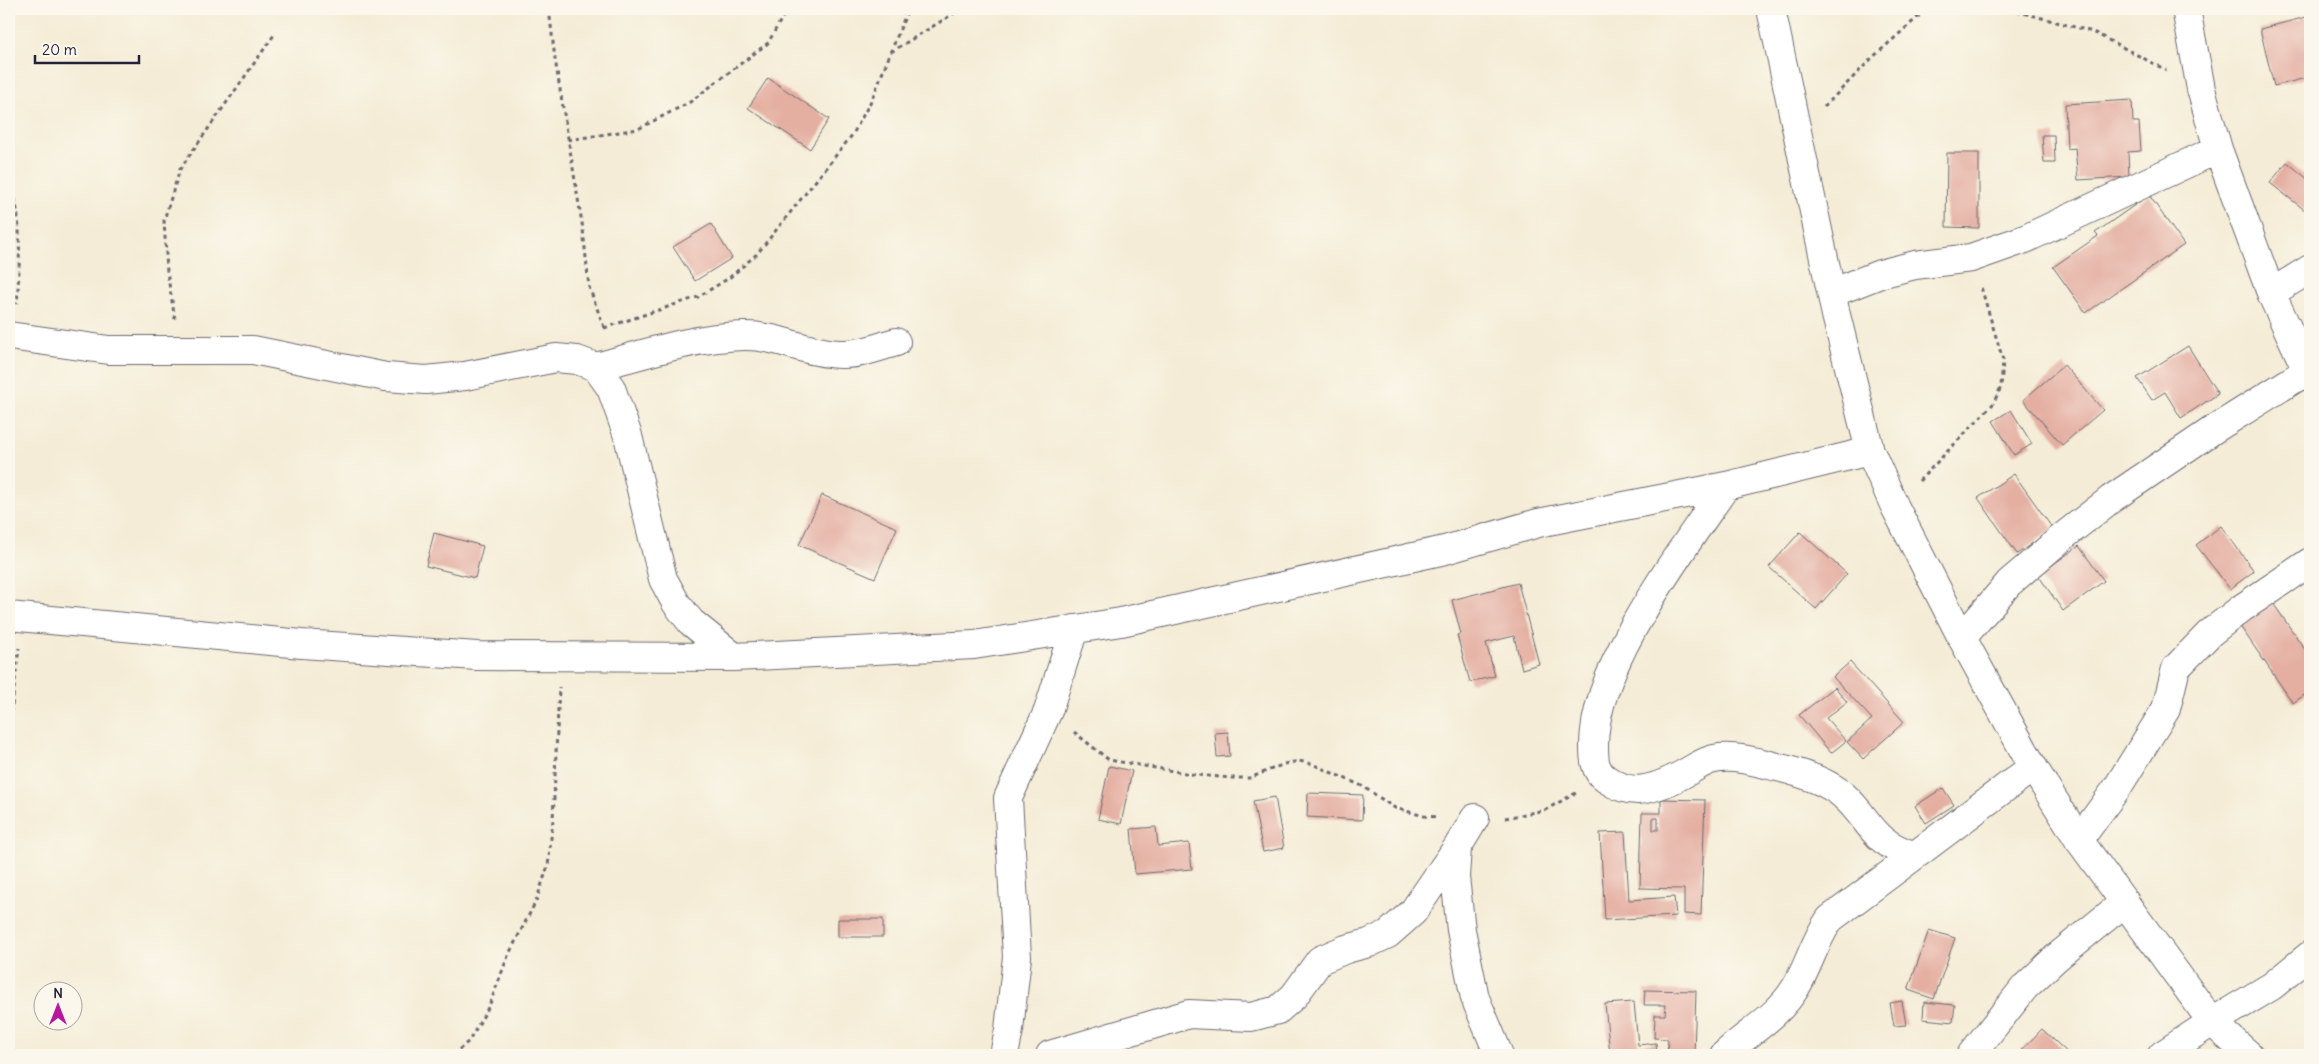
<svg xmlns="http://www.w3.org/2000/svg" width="2319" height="1064" viewBox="0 0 2319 1064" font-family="Delius,sans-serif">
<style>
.building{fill:#e4aea1;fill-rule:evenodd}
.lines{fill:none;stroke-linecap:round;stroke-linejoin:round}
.minor-casing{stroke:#6c6971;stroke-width:30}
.tertiary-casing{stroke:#6c6971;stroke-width:30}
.path{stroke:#6c6971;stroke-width:3;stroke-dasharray:4 4;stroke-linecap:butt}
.minor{stroke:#fff;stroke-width:28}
.tertiary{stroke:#fff;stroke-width:28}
</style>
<rect width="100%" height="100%" fill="#fbf7ec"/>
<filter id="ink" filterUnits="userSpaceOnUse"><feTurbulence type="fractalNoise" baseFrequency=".02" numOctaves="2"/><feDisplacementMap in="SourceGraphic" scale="10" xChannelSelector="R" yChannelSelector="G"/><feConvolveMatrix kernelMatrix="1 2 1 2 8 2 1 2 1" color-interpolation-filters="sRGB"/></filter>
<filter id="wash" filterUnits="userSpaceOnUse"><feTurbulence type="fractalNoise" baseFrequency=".0096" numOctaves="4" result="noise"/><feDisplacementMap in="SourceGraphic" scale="20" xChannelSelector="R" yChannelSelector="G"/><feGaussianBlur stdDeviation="1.12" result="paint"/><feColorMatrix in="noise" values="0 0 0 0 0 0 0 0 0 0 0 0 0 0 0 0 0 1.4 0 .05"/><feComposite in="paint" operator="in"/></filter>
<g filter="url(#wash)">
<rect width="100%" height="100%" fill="#f4ecd6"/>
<g id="blocks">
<path class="building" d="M2310,16v61l-36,9 -14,-57z
M768,78l61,41 -19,30 -62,-41z
M2132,100l1,22h6l2,29 -13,1 1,25 -51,3 -3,-32 -8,1 -2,-45z
M2042,135h12l1,28h-11z
M1947,153h32v75l-33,-1z
M2287,162l23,19v33l-40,-31z
M2149,195l35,50 -98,68 -33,-46 45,-31 -3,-3z
M711,224l21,34 -37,23 -22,-34z
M2188,346l30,48 -37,24 -16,-26 -13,8 -15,-22z
M2064,365l39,45 -41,35 -39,-45z
M2011,410l21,34 -18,11 -21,-34z
M2014,474l39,55 -36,25 -39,-56z
M822,495l75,33 -22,50 -76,-33z
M2221,526l33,45 -24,18 -34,-44z
M1800,532l47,42 -31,35 -47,-42z
M434,533l49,13 -8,32 -49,-12z
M2079,546l25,35 -41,30 -25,-36z
M1518,583l21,81 -17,5 -8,-33 -28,7 9,33 -25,6 -13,-47 4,-1 -9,-34z
M2273,603l37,54v34l-17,12 -53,-77z
M1850,662l54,60 -41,37 -16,-17 25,-23 -39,-42z
M1835,687l12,15 -21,16 20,23 -15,12 -32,-38z
M1228,732l2,24 -13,1 -2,-24z
M1109,766l23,5 -11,53 -23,-5z
M1943,788l11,17 -28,18 -11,-17z
M1308,793l55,2 -1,25 -55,-3z
M1275,797l9,51 -21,4 -10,-51z
M1661,799l44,1 -4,115 -17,-1v-25l-44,-1 2,-75h19zM1653,818h5v12h-5z
M1156,827l2,19 31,-3 3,26 -57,5 -4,-45z
M1625,832l4,68 45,-3 2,19 -71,4 -5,-87z
M838,919h45v18h-45z
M1929,930l26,8 -21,61 -26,-9z
M1645,990l51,1 -2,64h-27l1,-16 -14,-1 1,-23h10l1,-10h-22z
M1902,1001l4,24 -12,1 -4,-23z
M1634,1002l4,43 18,-2 1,12h-47l-5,-51z
M1924,1002l31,3 -2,17 -30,-3z
M2042,1029l28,26h-53z"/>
</g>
</g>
<g filter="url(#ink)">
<use href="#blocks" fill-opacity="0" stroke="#6c6971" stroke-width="1"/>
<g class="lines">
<g class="minor-casing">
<path id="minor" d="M2186,9l15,80 17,60 53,144 39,84
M1832,293l48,-19 35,-9 56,-7 54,-19 193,-90
M2271,293l39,-24
M9,336l100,14h144l133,27 40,3 39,-4 91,-18 21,2 19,7 15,21 17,48 35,143 13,24 15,19 43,35
M596,367c48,-13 98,-30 148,-31 33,-1 64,18 97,18 19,1 37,-7 55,-12
M1726,486c-45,66 -132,179 -132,259 0,13 0,26 12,34 9,6 20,11 31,11 16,-1 36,-10 50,-18 9,-5 17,-11 27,-13 19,-4 44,3 63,8 21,5 49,14 66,28 28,25 28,47 70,60
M9,616l293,28 175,12 257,1 240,-12 147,-23 324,-72 93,-27 188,-37 144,-35
M1962,638l47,-55 56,-48 46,-36 102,-69 94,-59
M1475,818l-18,30 -2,29 6,53 14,68 24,57
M2079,840l38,-52 49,-79 10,-41 34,-35 32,-25 68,-46
M1004,1055l5,-25 8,-73 -9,-159 40,-87 26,-82
M1050,1055l139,-41 62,3 27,-7 16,-14 26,-36 26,-11 23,-6 19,-9 25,-22 44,-64
M1724,1055c24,-23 54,-38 72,-68 13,-22 19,-47 34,-68l203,-152
M1971,1055l54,-68 32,-30 68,-55
M2162,1055l50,-33 60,-36 38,-31"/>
</g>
<g class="tertiary-casing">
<path id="tertiary" d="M1771,9l65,306 34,136 25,56 67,131 71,129 46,73 133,182 37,33"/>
</g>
<path class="path" d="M549,9l6,50 28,170 6,58 16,43
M2009,9l84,23 73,38
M891,52l70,-43
M1824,107l48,-49 55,-49
M568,140l70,-11 52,-27 78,-59 19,-34
M9,184c15,24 10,91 8,120
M175,319l-8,-47 -3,-52 16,-51 94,-134
M604,328l94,-31 31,-19 28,-24 96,-120 19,-35 36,-90
M1919,481l74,-77 8,-17 2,-27 -22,-73
M9,729l10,-81
M1074,732l35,28 88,15 34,3h19l34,-14 15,-3 13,3 50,22 33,22 29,8 15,1
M1505,818l40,-8 31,-17
M453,1055l16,-14 20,-35 19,-50 28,-55 12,-35 5,-46 6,-133"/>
<use href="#minor" class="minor"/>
<use href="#tertiary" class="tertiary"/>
</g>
</g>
<rect width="2319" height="1064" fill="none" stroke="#fbf7ec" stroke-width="30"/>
<g transform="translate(58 1006)"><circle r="24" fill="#fbf7ec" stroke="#a4a2a5"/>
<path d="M0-4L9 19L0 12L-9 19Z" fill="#b5179e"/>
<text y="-8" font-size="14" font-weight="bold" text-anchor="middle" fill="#22223b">N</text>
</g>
<path d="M35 55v8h104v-8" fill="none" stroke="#22223b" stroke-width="2.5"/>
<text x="42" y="55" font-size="15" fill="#22223b" stroke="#fbf7ec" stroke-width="4" paint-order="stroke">20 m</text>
</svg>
